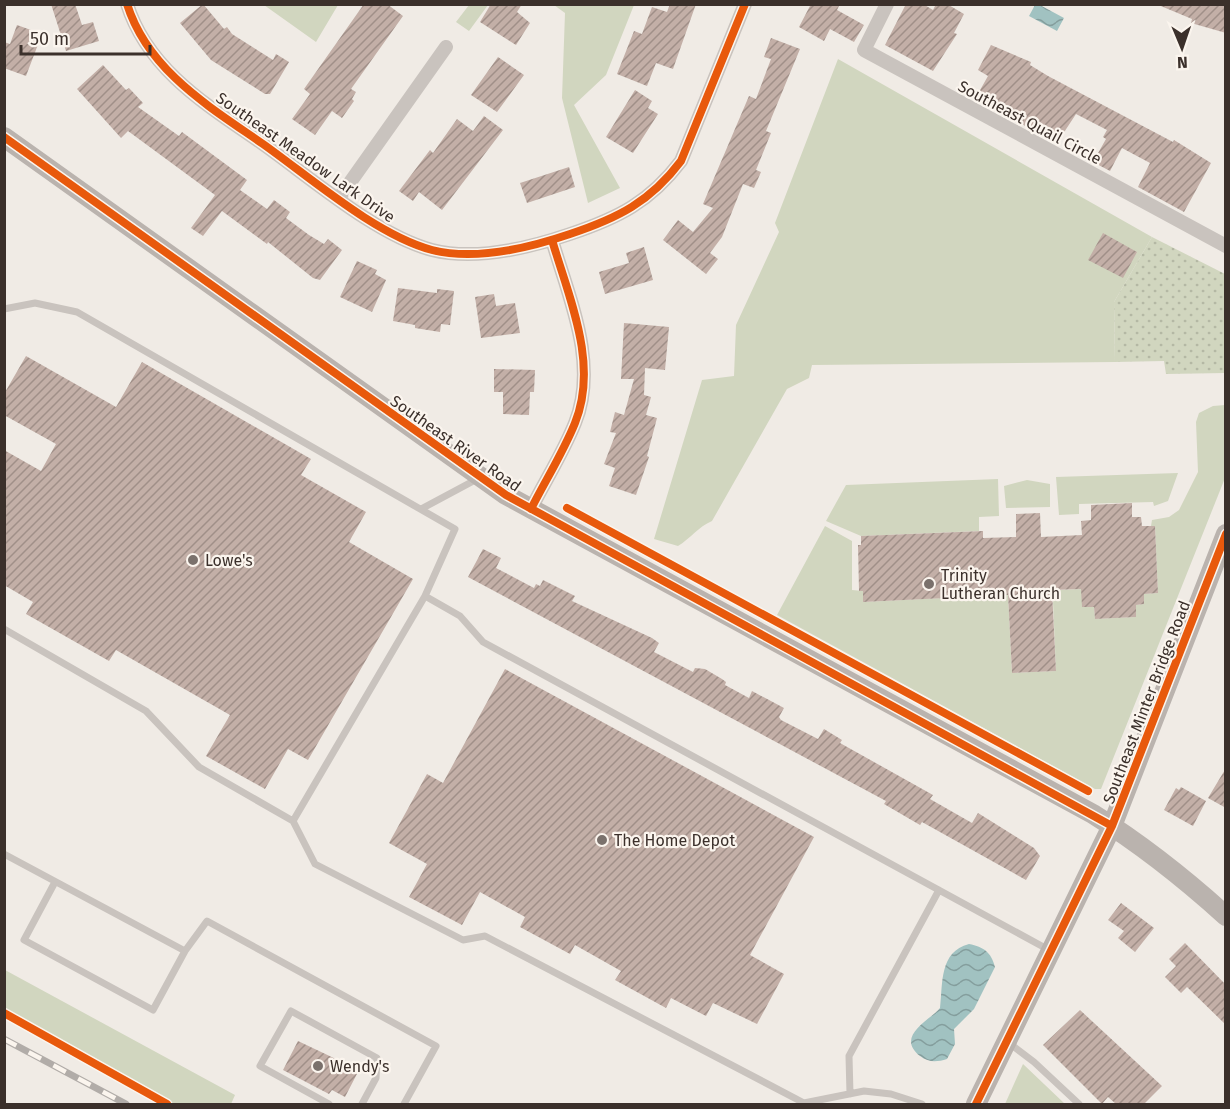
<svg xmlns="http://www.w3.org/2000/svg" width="1230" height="1109" viewBox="0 0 1230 1109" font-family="'Fira Sans',sans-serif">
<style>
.green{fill:#d1d6bf}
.garden{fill:url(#garden-dots)}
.water{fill:url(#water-waves)}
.building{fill:url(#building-hatch)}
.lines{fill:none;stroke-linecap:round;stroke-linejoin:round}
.service{stroke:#c9c3be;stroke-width:7}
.minor{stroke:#c9c3be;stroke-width:14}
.secondary{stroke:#bab3ae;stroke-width:20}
.rail-casing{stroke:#b1aca8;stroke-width:7}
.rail{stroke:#fbf5ee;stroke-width:4.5;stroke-dasharray:14;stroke-linecap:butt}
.cycleway-casing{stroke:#fbf5ee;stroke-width:11}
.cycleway{stroke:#e8590c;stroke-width:8}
.poi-dot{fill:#7a716c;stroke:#fbf5ee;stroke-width:2}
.labels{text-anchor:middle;stroke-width:4.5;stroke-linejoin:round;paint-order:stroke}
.street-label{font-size:16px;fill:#3b302b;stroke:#fbf5ee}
.poi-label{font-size:16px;fill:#3b302b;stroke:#fbf5ee;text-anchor:start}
</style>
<defs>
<pattern id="garden-dots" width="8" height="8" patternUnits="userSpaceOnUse" patternTransform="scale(1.5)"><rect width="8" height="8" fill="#d1d6bf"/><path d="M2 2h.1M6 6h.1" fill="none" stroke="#b4b8a4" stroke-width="1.8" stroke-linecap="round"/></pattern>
<pattern id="water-waves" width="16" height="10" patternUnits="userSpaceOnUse" patternTransform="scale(1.5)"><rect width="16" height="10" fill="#a1c2c1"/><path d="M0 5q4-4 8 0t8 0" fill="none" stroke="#849e9d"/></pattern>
<pattern id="building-hatch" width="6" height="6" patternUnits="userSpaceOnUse" patternTransform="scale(1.5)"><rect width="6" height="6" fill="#c3afa7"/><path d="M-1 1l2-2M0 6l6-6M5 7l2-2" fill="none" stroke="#a08f88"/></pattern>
</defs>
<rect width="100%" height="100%" fill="#f0ebe5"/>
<path class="green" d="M264,5h74l-22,37z
M469,5h19l-19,26 -13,-9z
M554,5h80l-28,70 -32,30 46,83 -32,15 -26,-105 3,-85z
M838,59l314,178 -38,65 1,60 -303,3 -3,13 -22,11 -75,132c-14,6 -21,17 -34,25l-24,-7 48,-159 32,-4 2,-51 43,-93 -4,-9z
M1225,405v73l-124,311h-6l-318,-174 48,-89 27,15v49l11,1v11l121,-6 23,-20 5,97 44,-2 -4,-93h5l1,12 23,-1 13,17 1,13 41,-2v-12l8,-1v-10l14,-1 -3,-67h-4l1,-6 17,-3 10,-7 19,-38 -2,-50 3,-9 14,-7z
M1178,473l-10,28 -14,5 -1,-4 -74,2v10l-20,1 -3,-38z
M998,479l1,37 -20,1v14l-118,5 -35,-15 20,-36z
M1027,480l23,4v23l-44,1 -2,-22z
M5,970l230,125 -4,9h-57l-169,-92z
M1023,1064l42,40h-60z"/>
<path class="garden" d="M1152,237l73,37v99l-59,1 -2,-13 -49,1 -1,-60z"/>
<path class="water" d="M1038,4l26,14 -7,13 -28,-15 6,-11z
M969,944c15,3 22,8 26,23l-21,42 -20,20 1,15 -8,15c-10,3 -18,4 -27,-3 -25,-20 9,-35 20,-48 3,-25 -1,-56 29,-64z"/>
<path class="building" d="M51,4h24l7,21 11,-3 6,19 -33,10z
M203,4l21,25 3,-2 5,7 41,26 3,-6 13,8 -19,32h-5l-54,-34 -31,-37z
M364,4h23l16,12 -52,73 5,3 -4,7 2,2 -12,17 -10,-7 -17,24 -23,-16 18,-25 -6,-5z
M491,4h31l-5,8 13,11 -14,22 -36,-23z
M670,4h26l-23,65 -17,-6 -9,23 -30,-12 17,-43 8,3 10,-27 15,5z
M811,4h29l-3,6 27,15 -10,17 -24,-13 -6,12 -25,-14z
M906,4h17l10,6 3,-6h11l17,10 -10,19 3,1 -24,37 -48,-26z
M1156,4h70v29l-35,-10 1,-4z
M17,25l25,9 -16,42 -22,-8v-26l6,2z
M771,38l29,11 -34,82 5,2 -15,37 5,2 -7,16 -11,-4 -21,53 -12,16 8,6 -12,15 -43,-34 15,-20 15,12 20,-24 -10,-4 46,-108 7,3 15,-40 -7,-2z
M991,45l40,17 -1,3 18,11 125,66 1,-2 37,23 -27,49 -46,-25 12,-24 -28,-15 -12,23 -17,-9 13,-23 -3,-2 4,-7 -31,-16 -19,29 -82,-44 13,-23 -10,-6z
M498,57l26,18 -27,37 -26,-17z
M103,65l23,25 3,-2 14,15 -5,4 41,29 3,-4 65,48 -7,10 27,19 7,-9 16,12 -4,6 23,17 15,9 4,-5 14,11 -22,30 -7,-2 -45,-36 -1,2 -45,-33 -19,25 -12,-8 24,-33 -87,-64 -7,7 -44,-49z
M635,90l17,11 -4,7 10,6 -25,39 -27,-16z
M484,116l19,14 -61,80 -23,-18 -6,9 -14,-10 31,-41 3,3 24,-34 16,12z
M569,167l6,20 -48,16 -7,-20z
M1103,233l34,19 -14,26 -35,-18z
M644,247l9,33 -48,14 -6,-22 30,-9 -3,-10z
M357,261l20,9 -2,4 11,6 -14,32 -32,-15z
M398,288l39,5v-4l17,2 -4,34 -9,-1 -1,8 -25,-4v-3l-22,-4z
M494,294l2,12 19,-3 5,30 -39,5 -6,-41z
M624,323l45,4 -4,43 -20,-2 -1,27 7,2 -5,18 11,3 -10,38 2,1 -13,38 -27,-9 6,-18 -11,-4 12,-31 -6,-1 5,-20 9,3 10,-36h-13z
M26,356l90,51 26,-45 169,97 -10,16 65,37 -17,30 64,37 -105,181 -20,-11 -23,40 -59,-33 24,-41 -114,-65 -7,11 -83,-47 7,-12 -29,-17v-135l37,21 15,-27 -52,-29v-21z
M494,369l41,1 -1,22h-4l-1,23 -26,-1v-22h-9z
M1132,503v14h9l1,9h13l3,67 -14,1v10l-8,1v12l-41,2 -1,-12h-12l-1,-18 -29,1 4,81 -44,2 -4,-78 -145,7v-11h-4l-1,-46h3v-9l122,-5v7l33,-1v-23l24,-1 1,24 41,-2 -1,-14 10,-1v-15z
M483,549l18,9 -5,10 38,20 2,-4 4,2 3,-6 32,16 -3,5 80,37 7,5 -5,9 39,20 2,-4 10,1 17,10 4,3 -1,3 24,13 3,-7 32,17 -5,9 2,3 37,19 6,-10 18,11 -2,3 93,52 -3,4 42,24 6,-10 56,35 6,8 -14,24 -104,-58 -2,3 -36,-21 2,-3 -418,-224z
M505,669l309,168 -64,118 34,19 -27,50 -44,-21 -7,13 -35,-18 -5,10 -51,-28 6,-9 -46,-26 -5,9 -50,-27 5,-10 -45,-25 -18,33 -53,-28 18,-33 -38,-21 38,-69 16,9z
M1226,768v40l-18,-10z
M1181,787l25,14 -13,25 -29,-16 12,-22 3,2z
M1121,903l33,25 -19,24 -17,-14 6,-7 -16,-11z
M1185,943l41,42v40l-39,-38 -6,6 -16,-16 11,-11 -7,-7z
M1080,1010l82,76 -18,18h-28l-8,-7 -6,7 -59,-59z
M298,1041l61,29 -14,27 -13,-7 -3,4 -46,-24z"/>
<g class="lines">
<path class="service" d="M4,309l31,-6 42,9 378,217 -30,67 35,20 23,26 566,308
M421,509l58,-31
M4,629l142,82 53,56 94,54 22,43 148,76 22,-4 319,167 60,-12 27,3 31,10
M293,821l132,-225
M4,854l181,97 22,-30 229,125 -32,58
M55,882l-31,58 129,70 32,-59
M1009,1043l25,19 45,42
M850,1094l-1,-38 90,-166
M329,1104l-69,-38 31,-55 86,47 -1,20 -14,26"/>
<path class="minor" d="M127,4c21,67 83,103 136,140 48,34 113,91 169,106 44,11 97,-2 138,-16 48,-16 80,-32 111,-73l64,-157
M887,4l-23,46 362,196
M339,198l107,-151
M531,509c14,-28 32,-56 44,-86 24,-59 -6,-125 -23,-183"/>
<path class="secondary" d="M4,137l502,358 587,319c48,30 91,64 133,102
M976,1104l136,-278 114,-292"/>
<g class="rail-casing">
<path id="rail" d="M4,1039l122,65"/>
</g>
<use href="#rail" class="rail"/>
<g class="cycleway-casing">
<path id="cycleway" d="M127,4c21,67 83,103 136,140 48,34 113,91 169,106 44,11 97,-2 138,-16 48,-16 80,-32 111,-73l64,-157
M4,137l502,358 606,331
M567,508l521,283
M531,509c14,-28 32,-56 44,-86 24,-59 -6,-125 -23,-183
M4,1013l163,91
M976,1104l136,-278 114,-292"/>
</g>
<use href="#cycleway" class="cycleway"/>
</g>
<g class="poi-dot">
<circle cx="193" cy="560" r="6"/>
<circle cx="929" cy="584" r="6"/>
<circle cx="602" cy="840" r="6"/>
<circle cx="318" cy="1066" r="6"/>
</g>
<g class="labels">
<g class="street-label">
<text transform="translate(1030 122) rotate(28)" y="6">Southeast Quail Circle</text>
<text transform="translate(306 157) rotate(35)" y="6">Southeast Meadow Lark Drive</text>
<text transform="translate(456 443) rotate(35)" y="6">Southeast River Road</text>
<text transform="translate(1146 702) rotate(-69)" y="6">Southeast Minter Bridge Road</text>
</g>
<g class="poi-label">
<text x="205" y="566">Lowe's</text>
<text x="941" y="581">Trinity<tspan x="941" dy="18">Lutheran Church</tspan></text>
<text x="614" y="846">The Home Depot</text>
<text x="330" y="1072">Wendy's</text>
</g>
</g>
<rect width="1230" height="1109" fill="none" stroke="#3b302b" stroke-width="12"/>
<g transform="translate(1182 48) rotate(178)" stroke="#fbf5ee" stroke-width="4.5" paint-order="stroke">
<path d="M0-4.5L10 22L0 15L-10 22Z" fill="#3b302b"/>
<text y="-9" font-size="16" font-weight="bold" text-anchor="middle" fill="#3b302b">N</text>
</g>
<path d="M21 45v9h129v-9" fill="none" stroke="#3b302b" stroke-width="3"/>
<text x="30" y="45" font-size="18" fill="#3b302b" stroke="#fbf5ee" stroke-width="4.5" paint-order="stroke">50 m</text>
</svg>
